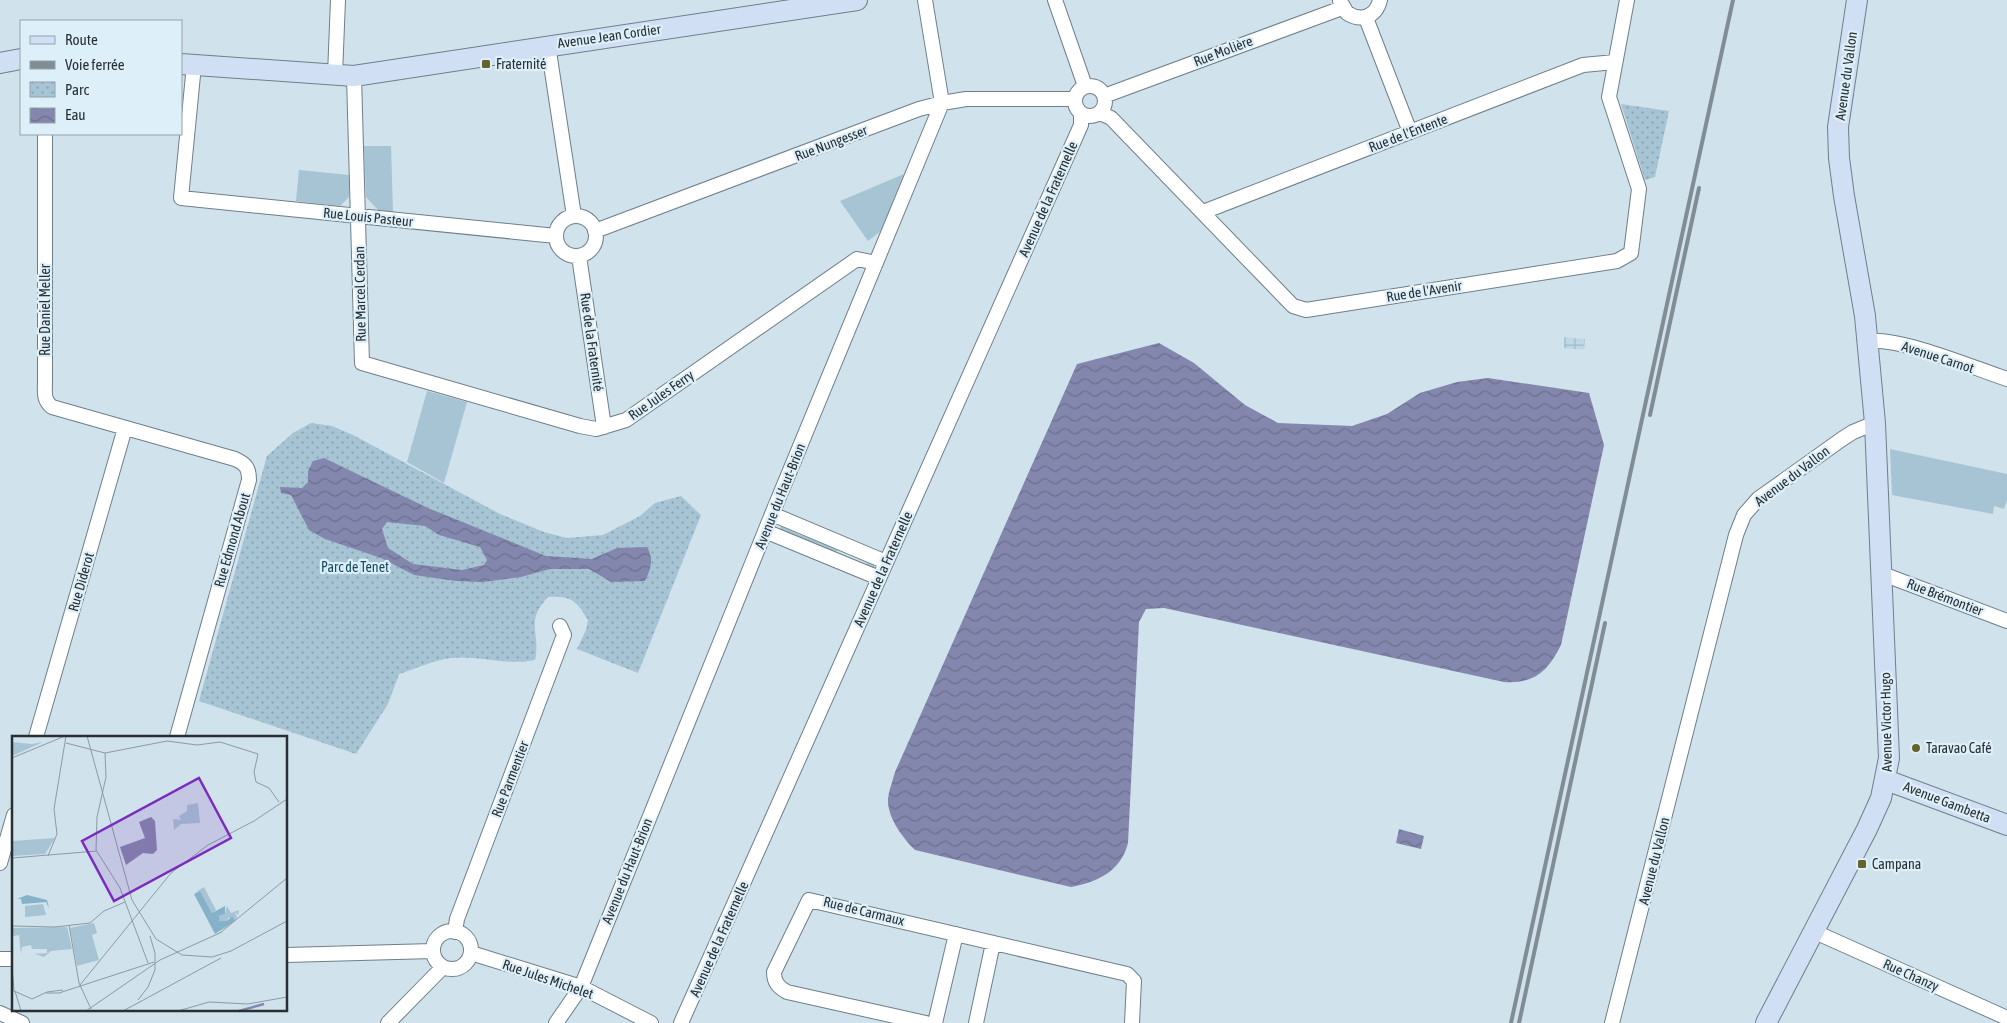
<svg xmlns="http://www.w3.org/2000/svg" width="2007" height="1023" viewBox="0 0 2007 1023" font-family="'Asap Condensed',sans-serif">
<style>
.industrial{fill:url(#industrial-grid)}
.green{fill:#a6c4d4}
.park{fill:url(#park-dots)}
.water{fill:url(#water-waves);fill-rule:evenodd}
.lines{fill:none;stroke-linecap:round;stroke-linejoin:round}
.street-casing{stroke:#6e7f88;stroke-width:16}
.secondary-casing{stroke:#6e7f88;stroke-width:22}
.street{stroke:#fff;stroke-width:14}
.secondary{stroke:#d0dff3;stroke-width:20}
.rail{stroke:#818d95;stroke-width:4}
.poi-dot{fill:#64622f;stroke:#ddeff9;stroke-width:2}
.labels{text-anchor:middle;stroke-width:4.5;stroke-linejoin:round;paint-order:stroke}
.street-label{font-size:14px;fill:#282f33;stroke:#ddeff9}
.poi-label{font-size:14px;fill:#282f33;stroke:#ddeff9;text-anchor:start}
.park-label{font-size:14px;fill:#134b64;stroke:#ddeff9}
.inset-river{fill:none;stroke:#8487ad;stroke-width:2.5}
.inset-road{fill:none;stroke:#8d9aa2;stroke-width:1}
.view{fill:#7b2cbf;fill-opacity:0.15;stroke:#7b2cbf;stroke-width:2.5}
.inset-edge{fill:none;stroke:#282f33;stroke-width:2.5}
</style>
<defs>
<pattern id="industrial-grid" width="8" height="8" patternUnits="userSpaceOnUse" patternTransform="scale(1.25)"><rect width="8" height="8" fill="#bed8e5"/><path d="M0 4h8M4 0v8" fill="none" stroke="#a3bac5"/></pattern>
<pattern id="park-dots" width="8" height="8" patternUnits="userSpaceOnUse" patternTransform="scale(1.25)"><rect width="8" height="8" fill="#a6c4d4"/><path d="M2 2h.1M6 6h.1" fill="none" stroke="#87a0ad" stroke-width="1.8" stroke-linecap="round"/></pattern>
<pattern id="water-waves" width="16" height="10" patternUnits="userSpaceOnUse" patternTransform="scale(1.25)"><rect width="16" height="10" fill="#8487ad"/><path d="M0 5q4-4 8 0t8 0" fill="none" stroke="#6c6f8d"/></pattern>
</defs>
<rect width="100%" height="100%" fill="#d0e2ec"/>
<path class="industrial" d="M1564,337l21,2 -1,11 -20,-2z"/>
<path class="green" d="M364,146h27l2,67 -14,-2 -13,-14z
M299,170l50,5v22l-9,9 -44,-5z
M904,174l-23,57 -13,10 -28,-40z
M427,391l40,11 -23,81 -37,-21z
M1890,449l117,25v26l-3,9 -10,-3 -1,8 -101,-19z
M781,523c9,8 28,18 40,15l55,26 -3,5 -8,-1 2,-5 -29,-13 -4,4 -54,-23z"/>
<path class="park" d="M1621,104l48,7 -14,66 -10,3z
M311,423l21,3 21,9 147,79 44,18 23,6 36,-3 37,-19 15,-13 26,-7 20,19 -63,158 -61,-24 9,-19 2,-10c-12,-20 -17,-24 -40,-23 -24,26 -7,34 -13,63 -28,6 -56,-5 -84,-2 -17,2 -36,11 -52,16l-11,30 -32,50 -157,-53 68,-245 26,-23z"/>
<path class="water" d="M1159,343l35,20 51,42 33,18 74,3 35,-12 33,-21 37,-11 31,-4 101,15 15,52 -43,200c-13,26 -26,39 -57,37l-340,-74 -18,1 -7,13 -11,221c-7,28 -30,39 -57,44l-156,-37c-12,-12 -28,-33 -27,-51 1,-9 5,-19 7,-27l182,-408z
M324,458l104,50 118,48 46,3 25,-11 30,-1c7,12 4,22 -2,34l-34,1 -22,-13h-39l-29,8 -38,5 -27,-1 -42,-6 -33,-17 -56,-19 -16,-9 -18,-35 -10,-2 -1,-6 22,1 6,-6v-11l5,-10zM387,522l38,4 14,9 41,12 7,13 -3,5 -22,5 -49,-6 -25,-16 -6,-19z
M1399,829l25,7 -3,13 -25,-6z"/>
<g class="lines">
<g class="street-casing">
<path id="street" d="M1055,0l30,86
M1340,1l7,12c14,9 29,4 33,-13
M1366,18l44,114
M548,45l26,171
M194,65l-13,133 375,38
M335,75l3,-75
M354,76l8,287 218,63 16,3 30,-9 231,-161 19,4
M1075 101a15 15 0 1 1 30 0a15 15 0 1 1-30 0Z
M1104,96l238,-88
M1100,113l11,5 182,188 13,4 311,-49 14,-8 8,-64 -30,-92 18,-97
M45,134v248c0,10 -2,18 7,25l183,52c11,5 14,9 14,21l-72,257
M1203,212l380,-147 32,-3
M556 236a20 20 0 1 1 40 0a20 20 0 1 1-40 0Z
M595,231l324,-122 23,-6 24,-4h109
M579,256l25,171
M1868,341c35,-3 103,26 139,38
M772,514l114,48
M765,531l114,47
M1882,576h6l119,45
M36,737l89,-309
M0,863l14,-48
M433 950a19 19 0 1 1 38 0a19 19 0 1 1-38 0Z
M455,932l2,-13 107,-284 -4,-9
M1815,932l192,86
M471,953l110,34 70,36
M286,955l147,-4
M0,959h14
M0,1013l22,10
M388,1023l55,-56
M556,1023l25,-36 191,-473 170,-411 -17,-103
M681,1023l400,-898v-11
M926,1023l-139,-31c-9,-5 -13,-10 -13,-20l35,-72 318,74 7,7 -2,42
M935,1023l21,-89
M976,1023l17,-80
M1612,1023l124,-488 8,-20 14,-16 84,-60 11,-7 22,-9"/>
</g>
<g class="secondary-casing">
<path id="secondary" d="M0,63l21,-4
M181,64l173,12 503,-76
M1886,780l121,45
M1766,1023l101,-194 14,-31 8,-40 -14,-335 -10,-107 -21,-120 -5,-38 -1,-31 19,-127"/>
</g>
<use href="#street" class="street"/>
<use href="#secondary" class="secondary"/>
<path class="rail" d="M1650,415l49,-227
M1511,1023l222,-1023
M1519,1023l86,-400"/>
</g>
<g class="poi-dot">
<rect x="481" y="59" width="10" height="10" rx="2.5"/>
<circle cx="1916" cy="748" r="5"/>
<rect x="1857" y="859" width="10" height="10" rx="2.5"/>
</g>
<g class="labels">
<g class="street-label">
<text transform="translate(609 36) rotate(-8)" y="5">Avenue Jean Cordier</text>
<text transform="translate(1223 51) rotate(-21)" y="5">Rue Molière</text>
<text transform="translate(1846 76) rotate(-82)" y="5">Avenue du Vallon</text>
<text transform="translate(1408 133) rotate(-21)" y="5">Rue de l'Entente</text>
<text transform="translate(831 143) rotate(-21)" y="5">Rue Nungesser</text>
<text transform="translate(1048 199) rotate(-66)" y="5">Avenue de la Fraternelle</text>
<text transform="translate(368 217) rotate(6)" y="5">Rue Louis Pasteur</text>
<text transform="translate(1424 291) rotate(-9)" y="5">Rue de l'Avenir</text>
<text transform="translate(360 294) rotate(-91)" y="5">Rue Marcel Cerdan</text>
<text transform="translate(45 310) rotate(-90)" y="5">Rue Daniel Meller</text>
<text transform="translate(592 342) rotate(82)" y="5">Rue de la Fraternité</text>
<text transform="translate(1938 357) rotate(18)" y="5">Avenue Carnot</text>
<text transform="translate(661 395) rotate(-35)" y="5">Rue Jules Ferry</text>
<text transform="translate(1792 476) rotate(-37)" y="5">Avenue du Vallon</text>
<text transform="translate(780 496) rotate(-68)" y="5">Avenue du Haut-Brion</text>
<text transform="translate(232 540) rotate(-74)" y="5">Rue Edmond About</text>
<text transform="translate(883 569) rotate(-66)" y="5">Avenue de la Fraternelle</text>
<text transform="translate(81 582) rotate(-74)" y="5">Rue Diderot</text>
<text transform="translate(1945 597) rotate(21)" y="5">Rue Brémontier</text>
<text transform="translate(1886 722) rotate(-91)" y="5">Avenue Victor Hugo</text>
<text transform="translate(510 779) rotate(-69)" y="5">Rue Parmentier</text>
<text transform="translate(1947 802) rotate(21)" y="5">Avenue Gambetta</text>
<text transform="translate(1654 861) rotate(-76)" y="5">Avenue du Vallon</text>
<text transform="translate(627 871) rotate(-68)" y="5">Avenue du Haut-Brion</text>
<text transform="translate(864 911) rotate(14)" y="5">Rue de Carmaux</text>
<text transform="translate(719 939) rotate(-66)" y="5">Avenue de la Fraternelle</text>
<text transform="translate(1911 975) rotate(24)" y="5">Rue Chanzy</text>
<text transform="translate(548 979) rotate(19)" y="5">Rue Jules Michelet</text>
</g>
<g class="poi-label">
<text x="496" y="69">Fraternité</text>
<text x="1926" y="753">Taravao Café</text>
<text x="1872" y="869">Campana</text>
</g>
<g class="park-label">
<text x="355" y="572">Parc de Tenet</text>
</g>
</g>
<g transform="translate(12 736)">
<rect width="275" height="275" fill="#d0e2ec"/>
<path d="M192,151l12,23 -4,3 -12,-22 -4,1zM31,168l3,11 -21,2v-11zM215,170l4,7 8,-3 -1,5 -3,-3 2,5 -2,4 -6,-4 -2,4h-8v-5l6,-2zM55,191l5,22 -21,2 -7,6 -9,-3 12,-1v-4h-15l-1,-4 -9,2 -1,7 -2,-19 -6,1v-8z" fill="#a6c4d4"/>
<path d="M188,155l12,22 13,-7v8l-6,2v5h8l5,-5 3,5 -20,13 -21,-40zM15,159l20,5 2,8 -3,-6 -24,2 -1,-5h-4z" fill="#86b2c9"/>
<path d="M82,187l3,10 -5,2 7,25 -22,6 -7,-38z" fill="#a6c4d4"/>
<path d="M0,6l20,2 11,-2 -31,14zM186,67l2,20 -19,1 -7,6 -1,-11 8,1 -2,-4 8,-5v-6zM43,102l-10,16 -33,2v-15z" fill="#a6c4d4"/>
<path d="M139,81l4,4 2,29 -4,4 -10,-1 -17,12 -6,-18 25,-9 -6,-16z" fill="#8487ad"/>
<path class="inset-river" d="M227,275l25,-7"/>
<path class="inset-road" d="M75,0l45,164 24,39 26,16 30,2 19,-6 56,-30M208,6l38,12 -4,18 2,10 13,6 10,14M54,7l39,10 62,-12 30,4 23,-3M93,17l1,24 -9,40 -1,33 24,38 28,75M0,22l53,-22M36,120l9,-22 -3,-25 12,-73M0,122l85,-7M57,189l10,58 12,26M0,190l43,1 35,-4 14,-12 21,-9M209,196l66,-54M0,232l2,22M68,249l91,-112 37,-28 46,-24 33,-22M0,254l20,9 15,-7 16,-2M3,255l6,20M34,257h13l95,-31M126,264l10,-13 7,-17v-17l-5,-17M74,275l74,-51 62,-28M111,275l98,-53M166,275l31,-9 39,2 39,-7"/>
<path class="view" d="M187,42l32,60 -117,63 -32,-60z"/>
<rect width="275" height="275" class="inset-edge"/>
</g>
<rect x="20" y="20" width="162" height="115" fill="#ddeff9" stroke="#95a2aa"/>
<rect x="30" y="36" width="25" height="8" fill="#d0dff3" stroke="#95a2aa"/>
<text x="65" y="45" font-size="15" fill="#282f33">Route</text>
<rect x="30" y="61" width="25" height="8" fill="#818d95" stroke="#95a2aa"/>
<text x="65" y="70" font-size="15" fill="#282f33">Voie ferrée</text>
<rect x="30" y="82" width="25" height="15" fill="url(#park-dots)" stroke="#95a2aa"/>
<text x="65" y="95" font-size="15" fill="#282f33">Parc</text>
<rect x="30" y="108" width="25" height="15" fill="url(#water-waves)" stroke="#95a2aa"/>
<text x="65" y="120" font-size="15" fill="#282f33">Eau</text>
</svg>
